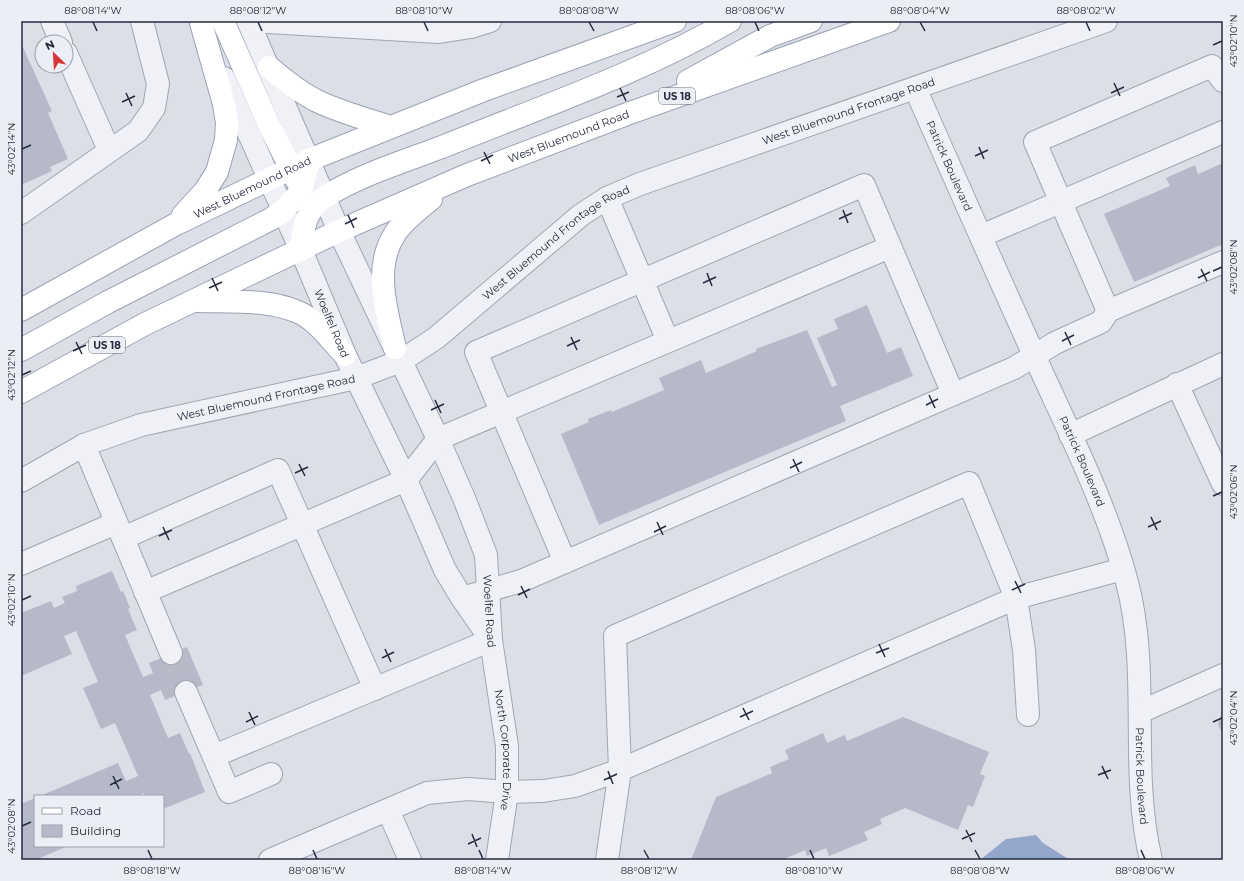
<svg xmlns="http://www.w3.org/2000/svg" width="1244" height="881" viewBox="0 0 1244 881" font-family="Montserrat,sans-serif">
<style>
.water{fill:#94a7cb}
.building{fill:#b6bac8}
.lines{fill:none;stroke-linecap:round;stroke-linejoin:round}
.minor-tunnel{stroke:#b7bbc6;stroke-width:22;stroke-dasharray:22 11;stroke-linecap:butt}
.minor-casing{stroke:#a1a5b2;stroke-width:24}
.major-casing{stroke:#9ba2b4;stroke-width:24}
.minor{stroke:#eff1f6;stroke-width:22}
.major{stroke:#fff;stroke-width:22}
.ticks{fill:none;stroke:#252b3f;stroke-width:1.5}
.labels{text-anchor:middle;stroke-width:3.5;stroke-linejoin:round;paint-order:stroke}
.shield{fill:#eceef5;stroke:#616676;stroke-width:1}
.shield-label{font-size:10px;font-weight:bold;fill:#252b3f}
.street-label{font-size:11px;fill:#252b3f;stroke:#eceef5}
.neatline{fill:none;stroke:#252b3f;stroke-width:1.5}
.ticks-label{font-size:10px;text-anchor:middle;fill:#252b3f}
</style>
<rect width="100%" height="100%" fill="#dcdfe8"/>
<path class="water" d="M1036,835l7,8 27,17h-90l26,-21z"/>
<path class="building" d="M21,43l31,68 -4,2 20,46 -18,8 2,4 -31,14z
M1223,163v81l-89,38 -30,-68 66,-28 -4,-8 29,-13 3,9z
M867,305l20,48 14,-6 12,29 -73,30 6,15 -247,104 -38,-91 28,-12 -1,-3 23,-9 1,2 52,-22 -5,-12 42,-18 5,13 51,-22 -1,-2 51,-19 25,57 5,-2 -20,-47 21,-9 -4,-10z
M112,571l9,21 2,-1 7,17 -2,1 9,21 -12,5 18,42 10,-4 -4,-10 38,-16 16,38 -38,15 -4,-10 -11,5 18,43 12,-5 9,21 1,-1 15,39 -42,17v-13h-18l-1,-3 -7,3h-97l78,-33 8,18 12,-5 -23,-53 -14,6 -18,-41 15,-6 -22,-51 -12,5 8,18 -51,22v-63l30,-12 3,7 11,-5 -3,-6 15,-6 -1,-5z
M1223,709v27l-5,-12z
M903,717l86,35 -9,22 5,2 -12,31 -5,-2 -10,25 -53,-22 -25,11 2,5 -18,8 4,8 -39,16 -3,-8 -19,8 -2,-6 -23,10h-91l25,-63 56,-24 -2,-6 19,-8 -4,-9 38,-17 4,10 18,-8 2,6z
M35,798v48h33l-33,14h-14v-56z"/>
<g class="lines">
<path class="minor-tunnel" d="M171,653l15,39"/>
<g class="minor-casing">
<g id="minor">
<path d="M52,21l9,21"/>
<path id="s1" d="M248,21l91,210 99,208 26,59 22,57 5,85 16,106v46l-10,68"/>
<path d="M248,21l191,11 32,-5 19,-6"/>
<path d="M66,53l43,97"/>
<path id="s2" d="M224,78l77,172 44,105 61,125 39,90 17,28 29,42"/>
<path id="s3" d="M915,88c41,93 82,186 124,278 32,70 68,141 88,216 24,91 2,187 24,278"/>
<path d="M607,198l61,143"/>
<path d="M21,213l117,-82 16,-23 4,-24 -16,-63"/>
<path d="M981,236l242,-104"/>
<path d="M1108,311l-73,-169 177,-76 11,15"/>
<path d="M1177,384l46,100"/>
<path d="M1070,435l153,-71"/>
<path d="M84,445l87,208"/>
<path id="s4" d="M21,481l63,-36 57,-20 215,-47 45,-17 35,-23 145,-123 26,-17 33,-14 466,-163"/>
<path d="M123,538l155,-68 97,219"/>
<path d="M565,562l-89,-210 388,-167 89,209"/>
<path d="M21,564l95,-41"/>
<path d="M145,592l261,-112 32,-41 452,-192"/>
<path d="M462,598l59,-17 493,-213 41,-25 46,-21 7,-11 115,-49"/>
<path d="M186,692l43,100 42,-18"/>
<path d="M1140,712l83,-37"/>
<path d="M214,756l277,-116"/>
<path d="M388,810l22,50"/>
<path d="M270,860l157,-67 41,-4 39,3 36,-1 32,-5 45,-16 396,-172 107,-29"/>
<path d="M607,860l13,-90 -5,-134 354,-153 47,115 8,52 4,65"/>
</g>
</g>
<g class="major-casing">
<g id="major">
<path d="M223,21l47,106 27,54"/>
<path d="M269,67c14,12 29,24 46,33 24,12 51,19 76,27"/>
<path d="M688,81l82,-45 41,-15"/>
<path d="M183,215l22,-24 12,-19 9,-32 1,-17 -3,-19 -23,-81"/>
<path d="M301,250c2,-22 4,-40 24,-53 32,-21 80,-36 117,-50 96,-39 197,-73 288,-126"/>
<path d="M198,301c32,1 70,-2 100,11 19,8 33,29 47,43"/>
<path id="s5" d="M21,310l155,-86 133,-64 175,-70 191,-69"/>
<path d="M395,348c-8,-36 -23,-81 1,-116 9,-13 23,-23 35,-33"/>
<path d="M21,350l87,-48 163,-83 12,-8 18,-20 8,-31"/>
<path id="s6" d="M21,392l124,-68 194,-93 128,-56 160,-61 262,-93"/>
</g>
</g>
<use href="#minor" class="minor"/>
<use href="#major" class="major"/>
</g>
<path class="ticks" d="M93,22l4,9M258,22l4,9M424,22l4,9M589,22l5,9M755,22l4,9M920,22l5,9M1086,22l4,9M1213,45l9,-4M1114,83l6,13M620,88l6,13M126,93l6,13M1111,93l13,-6M617,97l12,-5M122,102l13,-6M979,147l5,12M22,149l9,-4M484,152l6,12M975,156l13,-6M481,161l12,-6M843,210l5,13M348,215l6,13M839,219l13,-6M345,224l12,-6M1201,269l6,12M1213,271l9,-4M707,273l5,13M212,278l6,13M1198,278l12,-6M703,283l13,-6M209,288l13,-6M1065,332l6,13M571,337l6,13M1062,341l12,-6M76,342l6,12M567,346l13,-6M73,351l13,-6M22,375l9,-4M929,395l6,13M435,400l6,13M926,405l12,-6M431,410l13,-6M793,459l6,13M299,464l6,12M790,468l12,-6M295,473l13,-6M1213,496l9,-4M1151,517l6,13M657,522l6,13M163,527l6,13M1148,527l13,-6M654,532l12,-6M159,536l13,-6M1015,581l6,12M521,586l6,12M1012,590l13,-6M518,595l12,-6M22,600l9,-4M879,644l6,13M385,649l6,13M876,653l13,-5M382,658l12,-6M743,708l6,12M249,712l6,13M740,717l13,-6M246,722l12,-6M1213,722l9,-4M1102,766l6,13M608,771l5,13M1098,775l13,-5M113,776l6,13M604,780l13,-6M110,785l12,-6M22,826l9,-4M966,830l6,12M472,834l5,13M962,839l13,-6M468,844l13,-6M148,850l4,9M313,850l4,9M479,850l4,9M644,850l5,9M810,850l4,9M975,850l5,9M1141,850l4,9"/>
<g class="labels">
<g class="shield">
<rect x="659" y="88" width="36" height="16" rx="3"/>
<rect x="89" y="337" width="36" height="16" rx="3"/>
</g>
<g class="shield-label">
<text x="677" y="100">US 18</text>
<text x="107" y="349">US 18</text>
</g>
<g class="street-label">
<text dy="4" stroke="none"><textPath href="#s4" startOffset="921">West Bluemound Frontage Road</textPath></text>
<text dy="4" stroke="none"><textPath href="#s6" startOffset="605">West Bluemound Road</textPath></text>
<text dy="4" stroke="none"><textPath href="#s3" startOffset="85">Patrick Boulevard</textPath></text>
<text dy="4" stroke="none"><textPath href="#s5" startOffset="262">West Bluemound Road</textPath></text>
<text dy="4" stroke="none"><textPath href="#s4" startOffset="597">West Bluemound Frontage Road</textPath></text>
<text dy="4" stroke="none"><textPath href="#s2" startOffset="268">Woelfel Road</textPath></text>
<text dy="4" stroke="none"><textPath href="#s4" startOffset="261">West Bluemound Frontage Road</textPath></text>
<text dy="4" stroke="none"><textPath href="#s3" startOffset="409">Patrick Boulevard</textPath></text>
<text dy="4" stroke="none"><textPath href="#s1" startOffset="641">Woelfel Road</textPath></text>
<text dy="4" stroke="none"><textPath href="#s1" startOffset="781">North Corporate Drive</textPath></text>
<text dy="4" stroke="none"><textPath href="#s3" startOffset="733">Patrick Boulevard</textPath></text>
</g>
</g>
<rect width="1244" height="881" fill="none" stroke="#eceef5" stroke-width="44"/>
<rect x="34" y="795" width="130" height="52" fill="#eceef5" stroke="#9ca0ac"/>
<rect x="42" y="808" width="20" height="6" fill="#ffffff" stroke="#9ca0ac"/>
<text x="70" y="815" font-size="12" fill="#252b3f">Road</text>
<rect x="42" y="825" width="20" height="12" fill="#b6bac8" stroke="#9ca0ac"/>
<text x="70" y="835" font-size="12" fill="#252b3f">Building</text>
<g transform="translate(54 54) rotate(335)"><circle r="19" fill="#eceef5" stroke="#9ca0ac"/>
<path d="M0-3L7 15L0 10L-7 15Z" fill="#d83639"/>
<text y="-6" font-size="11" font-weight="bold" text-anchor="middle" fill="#252b3f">N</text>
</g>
<rect x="22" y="22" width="1200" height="837" class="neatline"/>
<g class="ticks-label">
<text x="93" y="14">88°08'14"W</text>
<text x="258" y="14">88°08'12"W</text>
<text x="424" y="14">88°08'10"W</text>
<text x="589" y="14">88°08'08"W</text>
<text x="755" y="14">88°08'06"W</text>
<text x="920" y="14">88°08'04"W</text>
<text x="1086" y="14">88°08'02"W</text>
<text transform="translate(1233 41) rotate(-90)" y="4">43°02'10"N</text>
<text transform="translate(11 149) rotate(-90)" y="4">43°02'14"N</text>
<text transform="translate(1233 267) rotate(-90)" y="4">43°02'08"N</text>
<text transform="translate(11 375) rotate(-90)" y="4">43°02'12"N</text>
<text transform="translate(1233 492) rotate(-90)" y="4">43°02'06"N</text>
<text transform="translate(11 600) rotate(-90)" y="4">43°02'10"N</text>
<text transform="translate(1233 718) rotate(-90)" y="4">43°02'04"N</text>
<text transform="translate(11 826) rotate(-90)" y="4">43°02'08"N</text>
<text x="152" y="874">88°08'18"W</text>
<text x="317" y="874">88°08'16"W</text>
<text x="483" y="874">88°08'14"W</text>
<text x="649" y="874">88°08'12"W</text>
<text x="814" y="874">88°08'10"W</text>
<text x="980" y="874">88°08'08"W</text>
<text x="1145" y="874">88°08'06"W</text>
</g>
</svg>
